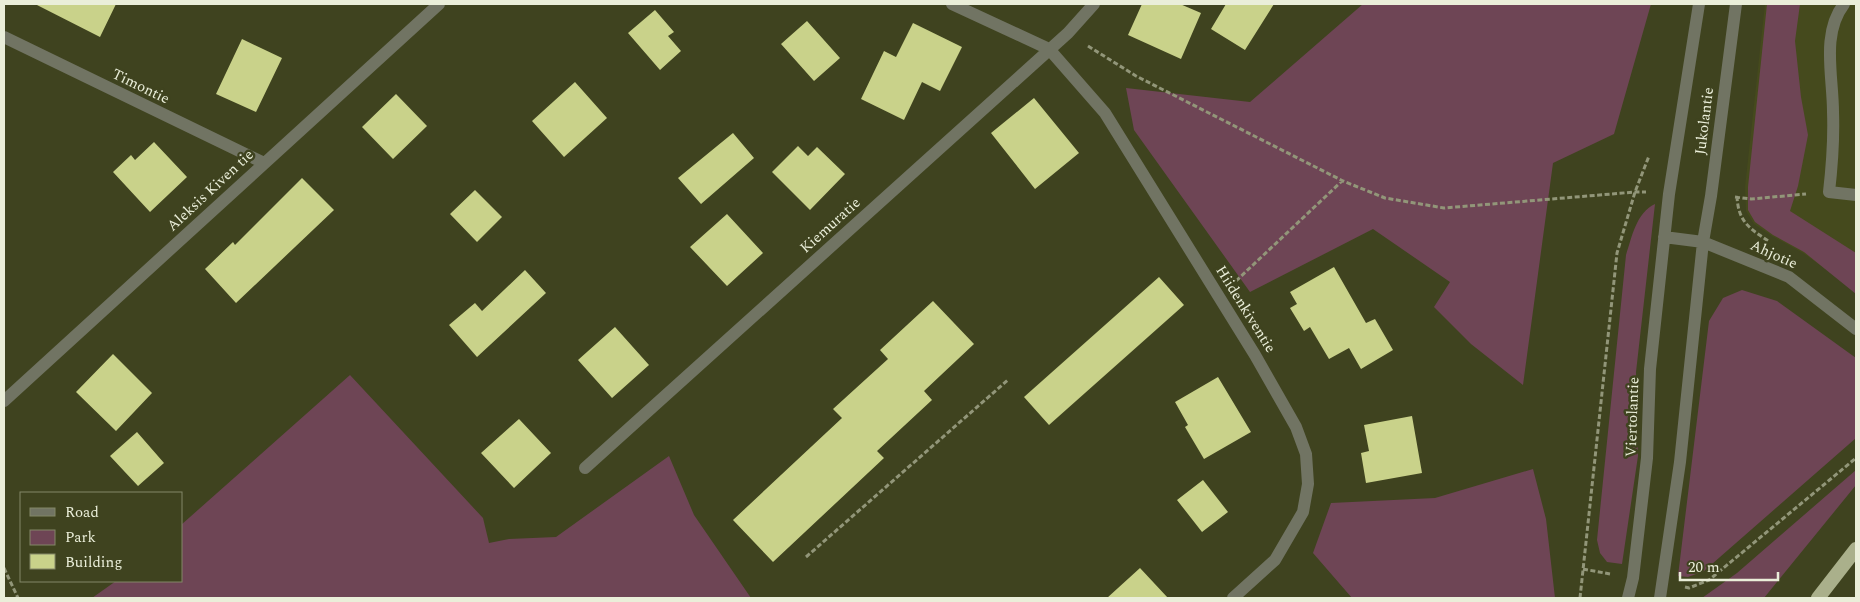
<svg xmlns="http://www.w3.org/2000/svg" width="1860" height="602" viewBox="0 0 1860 602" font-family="Spectral,serif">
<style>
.built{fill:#454a1d}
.green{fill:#6e4555}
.building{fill:#c9d28a}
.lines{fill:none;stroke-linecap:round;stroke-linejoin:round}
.path{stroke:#929679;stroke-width:3;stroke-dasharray:5 2.5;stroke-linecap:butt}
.service{stroke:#717463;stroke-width:12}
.minor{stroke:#717463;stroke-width:12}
.tertiary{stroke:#717463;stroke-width:12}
.trunk{stroke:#aab08b;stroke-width:14}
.labels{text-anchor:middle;stroke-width:5;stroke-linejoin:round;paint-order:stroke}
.street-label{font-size:15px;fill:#eaeed9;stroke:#3f431f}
</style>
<rect width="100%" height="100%" fill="#3f431f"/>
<path class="built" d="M1765,4h91v287l-53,-38 -31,-17 -18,-12 -8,-13 -1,-24z"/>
<path class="green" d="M1363,4h288l-37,130 -61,29 -30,222 -52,-41 -37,-37 16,-25 -77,-53 -123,63 -116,-162 -8,-42 124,14z
M1767,4h33l-5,37 6,56 7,38 -10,51 -8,25 66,42v41l-52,-42 -31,-17 -18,-13 -7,-12v-23z
M1655,204l-19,168 2,84 -16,108 -15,-2 -7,-9 -3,-13 29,-285c6,-18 10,-42 29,-51z
M1742,290l35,11 79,57v80l-152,133 -16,6 -10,-1 31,-255 14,-23z
M350,375l133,143 6,25 20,-4 47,-2 113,-81 25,59 57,83h-659l24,-17h65v-56z
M1533,469l13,50 9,79h-203l-39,-45 18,-50 104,-5z
M1856,470v15l-92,113h-62l35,-25z"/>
<path class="building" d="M35,4h81l-16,33z
M1142,4h38l21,9 -20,46 -53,-24z
M1226,4h48l-29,46 -34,-21z
M655,10l19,22 -6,4 13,15 -21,19 -32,-37z
M807,21l33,37 -26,23 -33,-37z
M913,23l49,24 -22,44 -18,-9 -18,38 -43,-21 23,-48 12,6z
M242,39l40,19 -26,54 -40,-18z
M575,82l32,36 -43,39 -32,-36z
M396,94l31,32 -34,33 -31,-32z
M1034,98l45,55 -44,36 -44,-56z
M733,133l21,25 -53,46 -23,-26z
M154,142l33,35 -37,35 -37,-40 18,-17 4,5z
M798,146l10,10 9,-9 28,27 -35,36 -38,-38z
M302,178l32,32 -98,93 -31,-34 28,-27 2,3z
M475,190l27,27 -25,25 -27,-28z
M727,214l36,39 -36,33 -37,-39z
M1334,267l32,56 9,-4 18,31 -32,19 -12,-21 -20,11 -19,-32 -6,4 -14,-23 7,-4 -7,-12z
M525,270l21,23 -69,64 -28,-32 26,-22 7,8z
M1159,277l25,28 -135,120 -25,-28z
M933,301l41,43 -50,47 8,9 -55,51 7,7 -111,104 -40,-42 109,-102 -9,-9 55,-50 -8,-9z
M615,327l34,38 -37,33 -34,-38z
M113,354l39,39 -36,38 -40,-39z
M1218,377l33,55 -47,27 -19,-32 3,-2 -13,-23z
M1412,416l10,57 -56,10 -5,-30 8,-2 -5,-26z
M519,419l32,34 -37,35 -33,-35z
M137,432l27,31 -26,23 -28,-30z
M1203,480l25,32 -26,20 -25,-32z
M1140,568l28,30h-61z"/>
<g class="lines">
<path class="path" d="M1088,46l48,30 207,105 42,17 59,10 191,-16h11
M1737,196c1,26 13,33 33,46
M1735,197l16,2 55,-5
M1236,281l106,-100
M806,557l203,-178
M4,568l14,30
M1583,569l27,5
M1685,587l4,1 20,-8 147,-122
M1580,598l37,-345 18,-61 14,-36"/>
<path class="service" d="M1844,4c-23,30 -11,72 -11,108 1,27 -1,54 -4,80l27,3"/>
<path class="minor" d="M952,4l97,45 56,64 150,242 41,72 10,27 2,30 -5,28 -28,48 -42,38
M4,37l260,126
M4,401l435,-397
M585,468l483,-435 26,-29"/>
<path class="tertiary" d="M1664,237l39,5 86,35 67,52
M1628,598l5,-20 14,-120 3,-89 19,-175 30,-190
M1660,598l20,-136 23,-220 8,-46 25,-192"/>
<path class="trunk" d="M1818,598l38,-49"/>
</g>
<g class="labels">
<g class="street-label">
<text transform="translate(141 86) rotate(26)" y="5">Timontie</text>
<text transform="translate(1704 121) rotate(-83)" y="5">Jukolantie</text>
<text transform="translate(210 190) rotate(-43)" y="5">Aleksis Kiven tie</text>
<text transform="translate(830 225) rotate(-42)" y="5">Kiemuratie</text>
<text transform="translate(1774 254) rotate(24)" y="5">Ahjotie</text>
<text transform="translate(1246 309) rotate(58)" y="5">Hiidenkiventie</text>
<text transform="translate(1632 417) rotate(-88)" y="5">Viertolantie</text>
</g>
</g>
<rect width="1860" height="602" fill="none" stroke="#eaeed9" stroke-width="10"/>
<rect x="20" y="492" width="162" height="90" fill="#3f431f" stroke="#838769"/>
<rect x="30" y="508" width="25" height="8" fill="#717463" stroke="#838769"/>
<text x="65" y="517" font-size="15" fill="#eaeed9">Road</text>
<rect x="30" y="530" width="25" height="15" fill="#6e4555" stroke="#838769"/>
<text x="65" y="542" font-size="15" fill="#eaeed9">Park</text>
<rect x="30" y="554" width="25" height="15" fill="#c9d28a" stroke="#838769"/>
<text x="65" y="567" font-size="15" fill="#eaeed9">Building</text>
<path d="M1680 572v8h98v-8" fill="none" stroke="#eaeed9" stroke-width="2.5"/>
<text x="1688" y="572" font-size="15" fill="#eaeed9" stroke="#3f431f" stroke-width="4" paint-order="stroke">20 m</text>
</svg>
